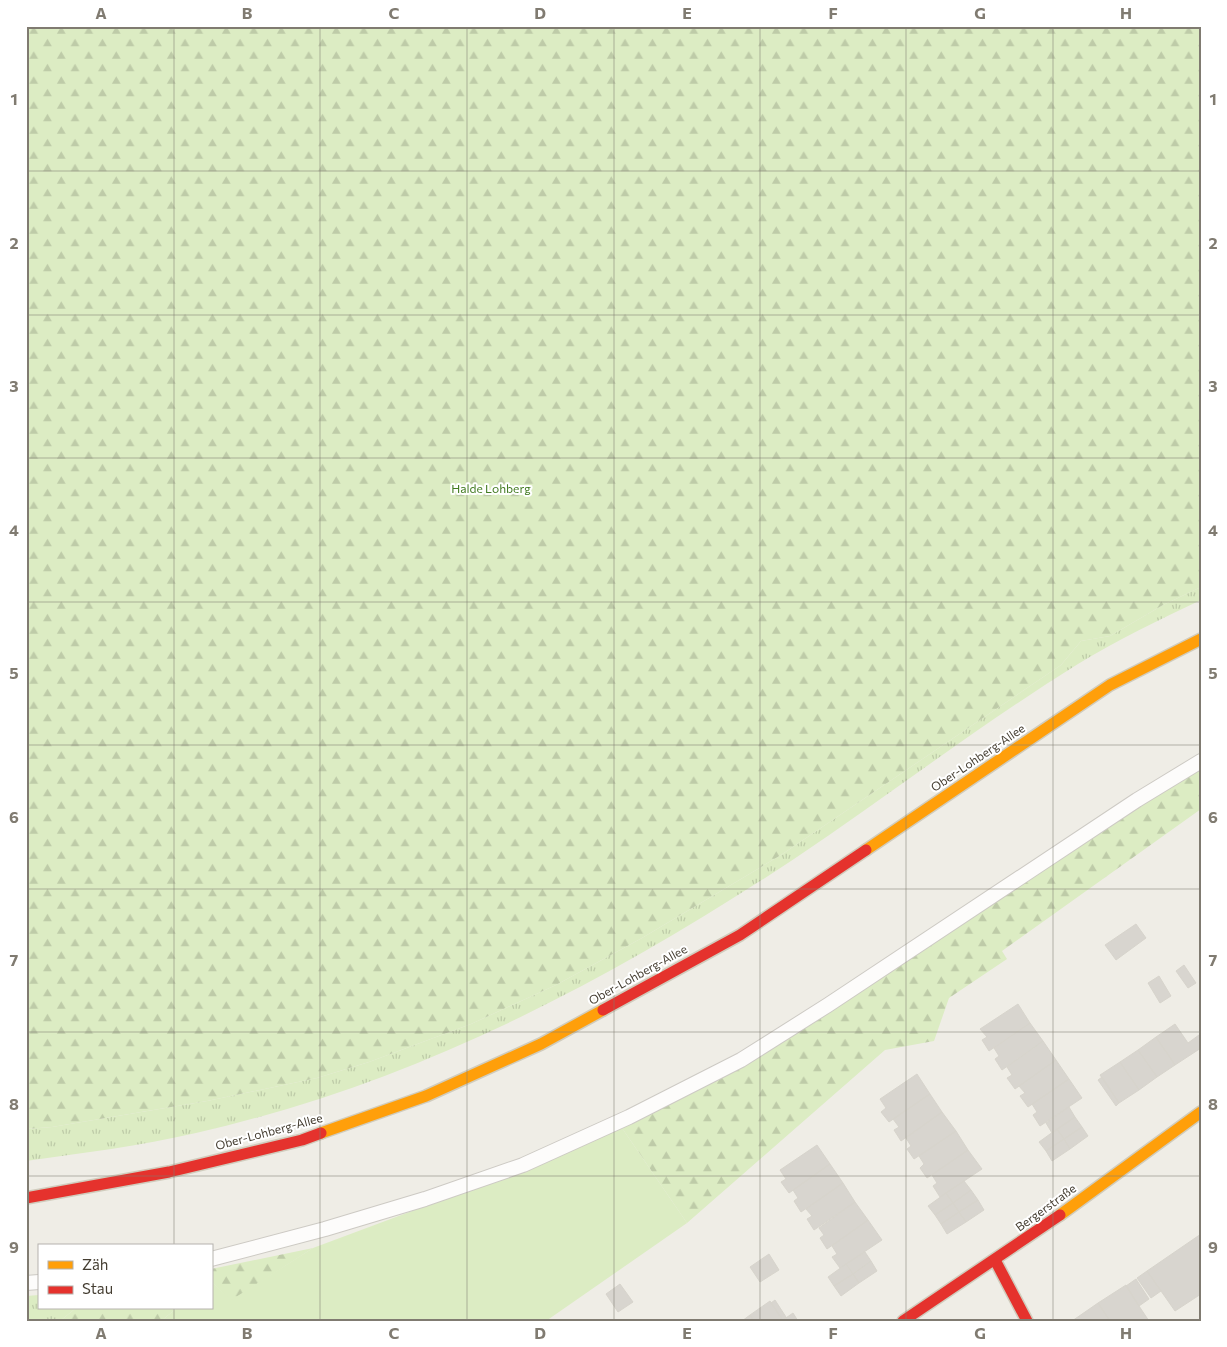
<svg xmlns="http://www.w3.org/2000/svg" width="1227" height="1347" viewBox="0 0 1227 1347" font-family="Commissioner,sans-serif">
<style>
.grass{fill:url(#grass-tufts)}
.forest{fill:url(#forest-firs)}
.garden{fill:#dcecc3}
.building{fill:#d8d5cf;stroke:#d7d4cc}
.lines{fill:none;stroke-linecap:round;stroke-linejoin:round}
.lane-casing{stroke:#cdcac4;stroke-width:16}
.slow-casing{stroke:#d0ccbd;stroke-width:14}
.jam-casing{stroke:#d0ccbd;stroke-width:14}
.lane{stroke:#fdfcfb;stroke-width:14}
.slow{stroke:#ff9f0a;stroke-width:11}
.jam{stroke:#e5322d;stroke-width:11}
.grid{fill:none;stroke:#807b71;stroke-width:1;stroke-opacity:0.55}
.labels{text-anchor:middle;stroke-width:4;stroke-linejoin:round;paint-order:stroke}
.park-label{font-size:12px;fill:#427b21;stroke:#fff}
.street-label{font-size:12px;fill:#453e32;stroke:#fff}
.neatline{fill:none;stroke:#807b71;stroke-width:2}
.grid-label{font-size:16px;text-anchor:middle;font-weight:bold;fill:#807b71}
</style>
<defs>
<pattern id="grass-tufts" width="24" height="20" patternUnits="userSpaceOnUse" patternTransform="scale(1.25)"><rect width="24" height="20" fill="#dcecc3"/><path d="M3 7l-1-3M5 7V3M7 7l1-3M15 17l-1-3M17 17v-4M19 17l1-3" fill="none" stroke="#becba8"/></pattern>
<pattern id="forest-firs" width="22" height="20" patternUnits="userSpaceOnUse" patternTransform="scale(1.25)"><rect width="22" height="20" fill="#dcecc3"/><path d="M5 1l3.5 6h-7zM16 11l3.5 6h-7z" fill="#becba8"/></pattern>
</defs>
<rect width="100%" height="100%" fill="#efede6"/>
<path class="grass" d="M1201,587v13c-42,20 -84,40 -123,64 -98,61 -189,131 -284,195 -186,123 -379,224 -598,274 -56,13 -113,20 -170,28v-32l26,-2 155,-26 110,-23 52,-16 102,-38 85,-39 86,-47 139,-83 280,-190 20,-24 29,-5 53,-31z
M39,1295v13h37l-16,13h-34v-25z"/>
<path class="forest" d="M26,26h1175v561l-38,18 -53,31 -29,5 -20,24 -280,190 -139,83 -86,47 -85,39 -102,38 -52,16 -110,23 -155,26 -26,2z
M1201,769v40l-199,142 5,8 -58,39 -15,43 -49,9 -198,173 -65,-95c74,-37 146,-74 214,-120 121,-81 237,-171 365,-239z
M313,1248l-82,53 -20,-20v-12z
M76,1308h101l-16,13h-101z"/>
<path class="garden" d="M622,1128l65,95 -141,98h-385l16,-13h34v-27l20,19 82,-52 166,-62z"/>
<path class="building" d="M1136,924l10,14 -30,22 -11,-15z
M1184,965l12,18 -8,5 -12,-17z
M1159,976l12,20 -11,7 -12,-20z
M1018,1004l12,19 -41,28 -7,-11 5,-3 -7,-8z
M1030,1023l13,18 -41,29 -7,-11 4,-3 -5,-8z
M1175,1024l13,19 11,-8 2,13 -26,17 -19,-28z
M1156,1037l19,28 -18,12 -19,-27z
M1043,1041l13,19 -41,29 -8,-11 5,-3 -5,-8z
M1138,1050l19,27 -18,13 -19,-28z
M1056,1060l13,19 -41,28 -8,-11 5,-3 -6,-7z
M1120,1062l19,28 -20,13 -19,-28z
M917,1074l13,20 -41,28 -8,-10 5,-4 -6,-9z
M1102,1077l17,26 -3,3 -18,-26z
M1069,1079l13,19 -42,28 -7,-11 4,-3 -5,-8z
M930,1094l12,18 -41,29 -7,-11 5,-3 -6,-8z
M1069,1107l6,10 -23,16 -6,-10z
M942,1112l14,19 -42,28 -7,-10 4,-3 -5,-8z
M1075,1117l7,10 -18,12 -7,-10z
M1082,1127l6,9 -18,13 -6,-10z
M1057,1129l7,10 -18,12 -7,-9z
M956,1131l12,19 -41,28 -7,-10 4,-4 -5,-8z
M1064,1139l6,10 -18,12 -6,-10z
M817,1145l13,19 -41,29 -8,-11 5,-3 -6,-9z
M968,1150l14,19 -42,28 -7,-11 4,-3 -5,-8z
M830,1164l13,19 -42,29 -7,-11 4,-3 -5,-8z
M964,1181l7,9 -18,13 -7,-10z
M843,1183l12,19 -41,28 -7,-11 5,-3 -6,-7z
M971,1190l7,10 -19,12 -6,-9z
M946,1193l7,10 -18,12 -7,-9z
M978,1200l6,10 -18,12 -7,-10z
M855,1202l13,18 -41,29 -7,-11 4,-3 -5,-7z
M953,1203l6,9 -18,12 -6,-9z
M959,1212l7,10 -19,12 -6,-10z
M868,1220l14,20 -42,28 -8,-11 5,-3 -5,-8z
M1201,1234v60l-26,17 -28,-40z
M865,1252l6,9 -18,13 -7,-10z
M769,1254l10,16 -19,12 -10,-15z
M871,1261l6,10 -18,12 -6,-9z
M846,1264l7,10 -19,12 -6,-9z
M1147,1271l14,20 -10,7 -14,-20z
M853,1274l6,9 -18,13 -7,-10z
M1136,1279l13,20 -10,7 -13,-20z
M620,1284l13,18 -15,10 -12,-18z
M1126,1285l13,21 10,15h-39l-12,-18z
M775,1300l11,17 -3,3 -12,-17z
M770,1301l13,20h-29l-4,-6z
M1098,1303l12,18h-38z
M793,1313l5,8h-15v-1z
M750,1315l4,6h-12z"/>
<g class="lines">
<g class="lane-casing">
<path id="lane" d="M211,1259l114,-30 100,-30 98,-34 106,-48 112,-57 87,-55 309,-205 64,-39
M26,1283l13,-1"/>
</g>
<g class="slow-casing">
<path id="slow" d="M866,850l244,-165 91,-46
M321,1133l105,-37 115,-52 62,-34
M1060,1215l141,-103"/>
</g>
<g class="jam-casing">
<path id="jam" d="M603,1010l137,-75 126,-85
M26,1198l143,-26 133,-32 19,-7
M995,1260l32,61
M903,1321l157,-106"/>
</g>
<use href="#lane" class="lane"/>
<use href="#slow" class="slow"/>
<use href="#jam" class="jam"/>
</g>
<path class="grid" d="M174,26v1220M320,26v1295M467,26v1295M614,26v1295M760,26v1295M906,26v1295M1053,26v1295M26,171h1175M26,315h1175M26,458h1175M26,602h1175M26,745h1175M26,889h1175M26,1032h1175M26,1176h1175M174,1308v13"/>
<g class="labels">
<g class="park-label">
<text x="491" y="493">Halde Lohberg</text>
</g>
<g class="street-label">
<text transform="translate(978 758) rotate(-34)" y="4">Ober-Lohberg-Allee</text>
<text transform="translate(638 975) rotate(-29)" y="4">Ober-Lohberg-Allee</text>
<text transform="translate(269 1132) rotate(-15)" y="4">Ober-Lohberg-Allee</text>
<text transform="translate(1046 1208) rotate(-36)" y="4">Bergerstraße</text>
</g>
</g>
<rect width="1227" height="1347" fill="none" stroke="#ffffff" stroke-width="55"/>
<rect x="38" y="1244" width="175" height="65" fill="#ffffff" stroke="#b5b2ad"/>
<rect x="48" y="1261" width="25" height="8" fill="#ff9f0a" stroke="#b5b2ad"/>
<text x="82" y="1270" font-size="15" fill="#453e32">Zäh</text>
<rect x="48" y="1286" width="25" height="8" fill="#e5322d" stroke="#b5b2ad"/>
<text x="82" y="1294" font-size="15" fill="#453e32">Stau</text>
<rect x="28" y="28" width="1172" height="1292" class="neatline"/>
<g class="grid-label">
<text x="101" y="19">A</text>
<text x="247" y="19">B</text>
<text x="394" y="19">C</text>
<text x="540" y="19">D</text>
<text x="687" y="19">E</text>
<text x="833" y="19">F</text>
<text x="980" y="19">G</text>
<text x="1126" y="19">H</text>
<text x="14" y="105">1</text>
<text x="1213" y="105">1</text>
<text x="14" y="249">2</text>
<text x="1213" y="249">2</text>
<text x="14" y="392">3</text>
<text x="1213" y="392">3</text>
<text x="14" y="536">4</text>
<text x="1213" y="536">4</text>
<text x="14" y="679">5</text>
<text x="1213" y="679">5</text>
<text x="14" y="823">6</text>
<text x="1213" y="823">6</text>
<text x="14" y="966">7</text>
<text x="1213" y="966">7</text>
<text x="14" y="1110">8</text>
<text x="1213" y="1110">8</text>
<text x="14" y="1253">9</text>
<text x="1213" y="1253">9</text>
<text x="101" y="1339">A</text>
<text x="247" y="1339">B</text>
<text x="394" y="1339">C</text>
<text x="540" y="1339">D</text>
<text x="687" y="1339">E</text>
<text x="833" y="1339">F</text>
<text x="980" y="1339">G</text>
<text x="1126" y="1339">H</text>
</g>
</svg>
